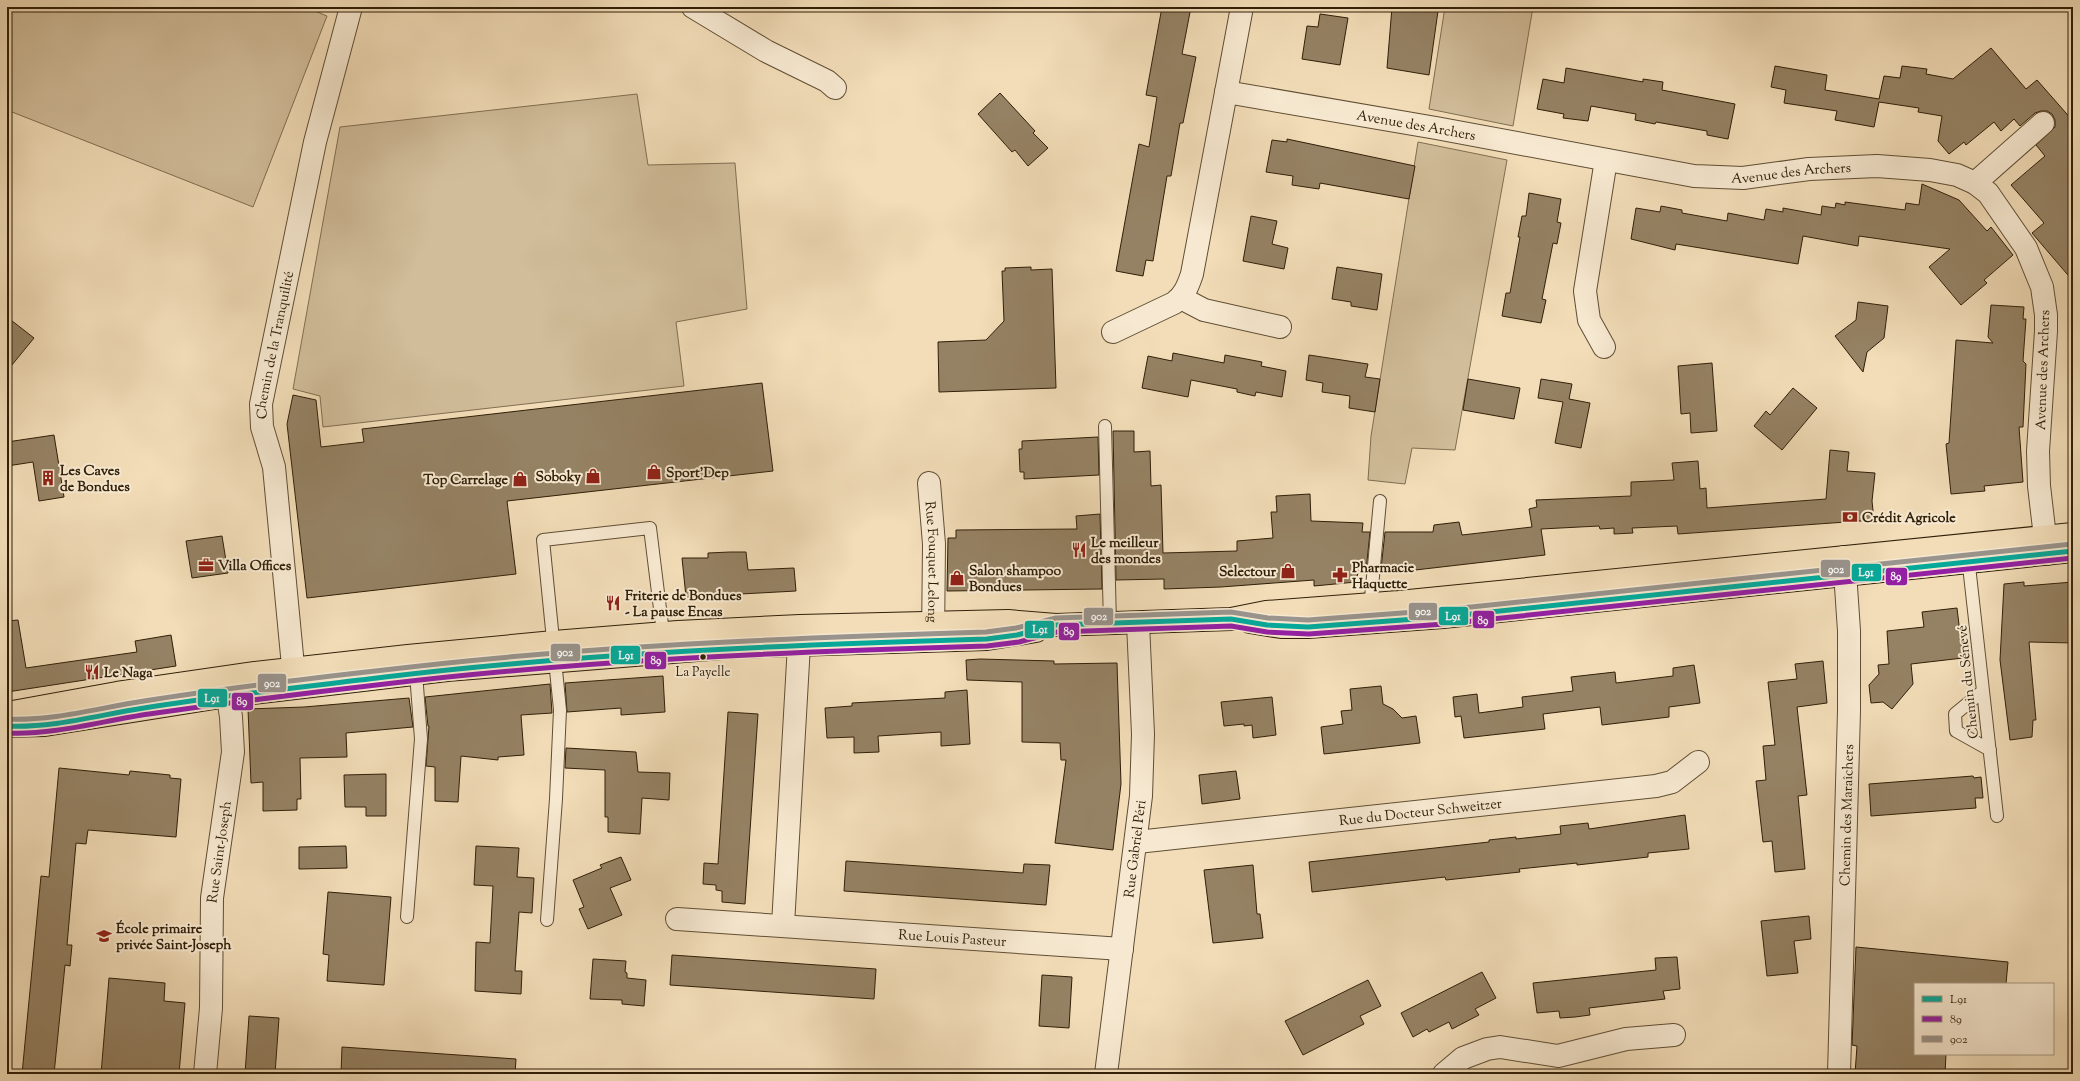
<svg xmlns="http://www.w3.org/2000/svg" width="2080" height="1081" viewBox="0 0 2080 1081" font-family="'Sorts Mill Goudy',serif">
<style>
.green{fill:#d1bd9a;stroke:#806e51}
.building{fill:#958264;stroke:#301f08}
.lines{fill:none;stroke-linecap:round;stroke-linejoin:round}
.service-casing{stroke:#604e34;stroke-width:14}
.minor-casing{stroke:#604e34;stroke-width:24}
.primary-casing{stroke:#301f08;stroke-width:24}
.service{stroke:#f7e9d1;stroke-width:12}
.minor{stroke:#f7e9d1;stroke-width:22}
.primary{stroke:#f2ddb8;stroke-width:22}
.bus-1-casing{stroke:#f7e9d1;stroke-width:8}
.bus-2-casing{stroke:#f7e9d1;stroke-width:8}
.bus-3-casing{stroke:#f7e9d1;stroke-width:8}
.bus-1{stroke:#05a99a;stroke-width:5}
.bus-2{stroke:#9320a3;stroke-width:5}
.bus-3{stroke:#99948d;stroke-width:5}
.bus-dot{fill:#301f08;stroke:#f7e9d1;stroke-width:1.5}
.labels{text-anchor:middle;stroke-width:4;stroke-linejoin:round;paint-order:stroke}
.bus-label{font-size:13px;fill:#301f08;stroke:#f7e9d1}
.street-label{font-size:14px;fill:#301f08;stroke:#f7e9d1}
.poi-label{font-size:14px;font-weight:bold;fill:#301f08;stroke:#f7e9d1;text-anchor:start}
.line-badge{stroke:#f7e9d1;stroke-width:1.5}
.badge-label{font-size:11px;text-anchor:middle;font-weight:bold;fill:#fff}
</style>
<rect width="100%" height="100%" fill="#f2ddb8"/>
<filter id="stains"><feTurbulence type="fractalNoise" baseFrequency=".005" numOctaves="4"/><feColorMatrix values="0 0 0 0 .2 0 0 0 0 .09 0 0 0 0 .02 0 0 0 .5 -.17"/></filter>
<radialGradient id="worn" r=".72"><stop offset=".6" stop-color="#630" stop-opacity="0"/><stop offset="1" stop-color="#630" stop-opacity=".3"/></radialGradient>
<path class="green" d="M7,7h298l22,9 -74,191 -246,-97z
M1445,7h88l-20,119 -84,-17z
M637,94l11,71 87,-2 12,146 -71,13 8,64 -361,41 -3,-31 -27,-7 47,-262z
M1418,142l89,18 -52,290 -43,-2 -7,36 -37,-4 3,-44z"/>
<path class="building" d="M1162,7h29l-9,47 14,3 -13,66h-3l-9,53h-4l-14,85 -7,-1 -3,16 -27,-5 23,-127 10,3 8,-50 -11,-2z
M1392,7h24l22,4 -9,64 -42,-7z
M1320,14l28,4 -8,47 -38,-6 5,-33 11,1z
M1991,48l35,41 11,-9 36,41v160l-41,-48 12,-10 -33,-38 34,-29 -9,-11 19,-18v-7l-3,-6 -5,-3h-6l-6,2 -15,13 -6,-7 -13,12 -7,-9 -28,23 -2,-3 -15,12 -11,-13 4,-25 -24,-4 1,-4 -40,-6 -5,25 -39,-7 2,-9 -53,-8 2,-13 -15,-3 4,-21 52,9 -2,15 54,9 5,-23 16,2 2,-12 25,3 -1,5 27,5z
M1566,68l77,14v-3l20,3 -1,8 73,14 -7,35 -21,-4v-4l-51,-9 -1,2 -20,-4 1,-6 -45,-8 -3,15 -25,-3 1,-4 -27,-5 6,-30 21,4z
M1000,93l35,38 -2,2 15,15 -20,18 -13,-16 -3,2 -34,-38z
M1287,139l128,27 -6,33 -89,-16 -1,6 -27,-4 1,-9 -27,-4 6,-32 15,2z
M1922,184l37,16 28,31 4,-4 22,28 -29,25 3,3 -26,22 -32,-38 21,-18 -91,-13 -1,10 -55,-10 -5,28 -122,-20 -1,6 -44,-11 5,-31 24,4 1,-6 21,4v3l45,8 1,-8 36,7 2,-11 17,3v-4l38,7 1,-9 13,2 1,-5 9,2v-3l60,8 1,-7 13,2z
M1529,193l32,6 -4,23 4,1 -4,21 -4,-1 -11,56 4,1 -5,23 -39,-7 4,-23h4l10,-56h-2l4,-21h4z
M1251,216l26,5 -5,23 16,4 -4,21 -41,-8z
M1031,267v3l21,-1 4,119 -117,4 -1,-50 48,-2 18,-19 -2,-50h3v-3z
M1337,267l45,7 -5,36 -26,-4v-4l-19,-3z
M1858,302l30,4 -4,32 -17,14 -4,20 -28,-36 21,-16z
M1991,305l33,2 -1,12h3l-3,42 3,3 -3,63h-4l4,55 -39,4 1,5 -34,3 -5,-50 3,-1 7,-103 37,3 -5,-6z
M7,317l27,21 -27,33z
M1173,353l51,10 1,-8 37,7 -1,4 25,5 -4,26 -26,-5 -1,4 -18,-4v-3l-46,-9 -3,17 -46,-9 6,-32 24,5z
M1309,355l59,9 -3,13 15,2 -5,33 -26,-4 1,-12 -28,-4 1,-9 -17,-3z
M1712,363l5,68 -26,2 -1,-20 -9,1 -3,-48z
M1468,379l52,9 -6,31 -51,-9z
M1541,379l31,5 -3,15 21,4 -9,45 -26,-5 8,-41 -25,-4z
M762,383l11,88 -266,30 9,73 -209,24 -20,-174 6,-29 23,5 5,47 43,-5 -2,-13z
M1793,388l24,20 -35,42 -28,-24 12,-15 4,4z
M1113,431h21v21l16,-1 1,35 10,-1 2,68 74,-2v-10l36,-3 -2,-26h6l-1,-16 34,-2 1,27 52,2 -1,9h8l-4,39 -8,1 -2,10 -42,4v-6l-93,7 -57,2v-10l-48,1z
M54,435l10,62 -25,4 -6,-39 -26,4v-24z
M1098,437l1,38 -75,4v-7h-4l-1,-23h3v-8z
M1830,450l19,2 -2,19 28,2 -3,28 2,19 -196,14 -1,-8 -45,2 1,5 -19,1v-6l-14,1 -1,-3 -58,3 4,26 -147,17v-6l-17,3 4,-37h48l1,-7 25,-3 3,13 70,-8 -3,-18 8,-2 -1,-7 95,-4v-14l43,-2 -2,-17 26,-2 2,28 6,-1 1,20 119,-9z
M1100,514l2,75 -155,2 1,-53h8v-8l121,-1 -1,-13z
M222,536l6,37 -36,5 -6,-37z
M730,552h16l2,18 46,-2 2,23 -110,6 -4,-39h26v-5z
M2024,582v4l49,-4v61l-44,-1 7,78h-3l-1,17 -22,3 -10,-80 4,-76z
M1957,608l6,50 -52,6 2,20 -21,25 -9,-7 -12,1 -2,-18 10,-11 -1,-9 11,-1 -2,-33 37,-4 -2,-15z
M18,620l8,48 111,-16 -2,-11 36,-6 5,31 -169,26v-71z
M980,659l74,2v3l63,-1 4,121 -8,66 -58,-7 11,-83h-5l-1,-17 -38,-1v-60l-55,-2 -1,-20z
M1823,661l4,42 -30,4 10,88 -9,1 7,73 -30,3 -3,-31 -9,1 -7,-61 10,-1 -3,-34 12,-1 -7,-63 29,-3 -2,-15z
M1694,665l6,38 -31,4v10l-67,8 -2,-18 -57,7 2,15 -81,9 -3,-22 -6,1 -2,-20 24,-3 2,19 44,-6 -1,-10 51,-6 -2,-14 44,-5 1,11 57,-7v-8z
M663,676l2,36 -44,3v-7l-54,4 -2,-29z
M550,684l2,29 -31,2 3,40 -26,2v3l-37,-4 -3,46 -23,-1v-34l-9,-1 3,-40h-1l-3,-29z
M1381,686l2,18 10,5 9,9 14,-2 4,27 -96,11 -3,-27 22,-3 -2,-13 11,-1 -2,-21z
M967,690l3,54 -29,2v-14l-63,4 1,16 -25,1v-16l-27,1 -2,-30 27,-2v-3l93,-5v-6z
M1272,697l4,38 -23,3 -1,-13 -8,1v-2l-20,2 -3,-24z
M409,698l4,29 -67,6 1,24 -47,1 1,41h-4v11l-34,1v-29l-12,1 -3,-74 56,-2z
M728,712l30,2 -13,190 -23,-2v-11l-6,-1v-5l-13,-1 1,-21 14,1z
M566,748l70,4 2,20 32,1 -1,27 -27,-2 -2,36 -32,-2v-15h-3v-47l-40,-2z
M59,768l70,7 1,-4 40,4v3l11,1 -5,58 -88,-7 -2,14 -10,-1 -9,102h5l-2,21 -5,-1 -11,109h-32l19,-198 8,1z
M1236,771l4,28 -38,5 -3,-29z
M386,774v42h-20v-9h-21l-1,-32z
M1973,776l1,2 7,-1 2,21h-8l1,10 -105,8 -2,-32z
M1685,815l4,34 -41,4v4l-71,8v-2l-58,6 1,3 -74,8 -1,-3 -133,15 -3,-30 180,-20v-2l27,-3v2l45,-5 -1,-8 28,-3 1,6z
M346,846l1,22 -48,1v-22z
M476,846l43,2 -2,29 17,1 -2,35 -13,-1 -4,59h7l-1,23 -46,-3 1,-49 14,1 3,-57 -19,-1z
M621,857l10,23 -21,8 12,27 -34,14 -9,-20 5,-2 -11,-27 29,-12 -2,-3z
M846,861l177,12 1,-9 26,1 -4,40 -202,-14z
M1253,865l4,49h3l3,24 -50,5 -9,-73z
M328,892l63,5 -7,88 -57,-4 2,-26 -6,-1z
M1809,916l2,23 -17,2 4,32 -31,3 -6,-55z
M1856,947l152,15 -2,22h-91v70h31l-1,20h-90l2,-28 -5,-1z
M672,955l204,14 -2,30 -204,-14z
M1677,957l3,32 -17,2 2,8 -76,9 1,7 -15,2 -15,1 -1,-7 -22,2 -4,-30 123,-13 -1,-12z
M593,959l33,2 -1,11 2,1v5l19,2 -2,26 -22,-2v-4l-32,-1z
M1482,972l14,26 -21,11 4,6 -27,14 -3,-7 -20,10 -2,-3 -14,8 -12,-24z
M1042,975l30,2 -3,51 -30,-2z
M109,978l56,5 -1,18 21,2 -6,71h-78z
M1368,980l13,26 -21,10 4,8 -61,31 -18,-34z
M249,1016l30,2 -4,56h-30z
M342,1047l174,12 -1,15h-174z"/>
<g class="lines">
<g class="service-casing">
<path id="service" d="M1105,426l5,198
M1968,557l29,259
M1370,609l10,-108
M1983,691l-28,23 1,17 34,19
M407,917l14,-178 -5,-66
M547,920l9,-121 4,-89 -17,-170 107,-12 13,105"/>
</g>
<g class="minor-casing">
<g id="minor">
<path d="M693,7l73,44 61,30 8,7"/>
<path id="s1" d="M1226,92l210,36 258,48 49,2 66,-9 68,-3 53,4 27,5 18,8 13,10 38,55 16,39 4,28v16l-8,120 1,35 8,68"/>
<path d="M1975,183l68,-60"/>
<path d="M1181,298l23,12 76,17"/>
<path d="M1113,332l61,-29c10,-7 14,-17 18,-29l50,-267"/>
<path d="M1604,347l-15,-27 -4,-29 21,-131"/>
<path id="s2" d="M929,483l5,61 -1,96"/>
<path id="s3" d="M295,687l-21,-220 -12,-40 -1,-23 54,-262 36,-135"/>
<path id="s4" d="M1137,842l519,-56 16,-4 26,-20"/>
<path id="s5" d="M677,919l445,30"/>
<path d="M783,925l17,-298"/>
<path id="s6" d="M205,1074l6,-66 1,-110 21,-146 -2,-35 -6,-39"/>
<path id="s7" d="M1106,1074l35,-278 2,-62 -5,-111"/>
<path d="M1444,1074l19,-16 24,-9 13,-2 58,9 68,-17 48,-4"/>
<path id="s8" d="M1839,1074l10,-363v-80l-5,-74"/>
</g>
</g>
<g class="primary-casing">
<path id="primary" d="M1250,622l31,5h27l135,-10 630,-66
M7,713l110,-20 138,-20 153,-17 146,-14 124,-10 122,-6 208,-5 48,4 175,-6 35,-7 133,-10 674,-68
M7,726l38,-1 182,-29 220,-26 287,-23 253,-8 49,-8"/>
</g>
<use href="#service" class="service"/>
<use href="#minor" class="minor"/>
<use href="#primary" class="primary"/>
<g class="bus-1-casing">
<path id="bus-1" d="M7,726c47,2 91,-11 137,-18 80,-13 160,-21 241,-31 200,-24 401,-32 602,-38l30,-4 39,-10 175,-6 36,6 41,2 135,-10 630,-66"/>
</g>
<g class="bus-2-casing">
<path id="bus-2" d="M7,733c49,2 94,-12 142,-19 78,-11 157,-21 236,-30 200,-24 401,-32 602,-38l32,-4 38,-10 174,-6 36,6 42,2 135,-10 629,-66"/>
</g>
<g class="bus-3-casing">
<path id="bus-3" d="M7,719c47,2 91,-11 137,-18 80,-13 160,-22 240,-31 200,-24 401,-32 602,-38l30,-4 40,-10 175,-6 37,6 40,2 134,-10 630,-66"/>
</g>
<use href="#bus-1" class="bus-1"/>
<use href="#bus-2" class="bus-2"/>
<use href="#bus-3" class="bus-3"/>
</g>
<defs>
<g id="shop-bare" transform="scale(1.2)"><path d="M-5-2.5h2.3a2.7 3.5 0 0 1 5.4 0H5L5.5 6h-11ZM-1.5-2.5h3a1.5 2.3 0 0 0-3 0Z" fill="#8f2418" stroke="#f7e9d1" stroke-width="2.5" paint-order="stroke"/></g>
<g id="building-bare" transform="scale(1.2)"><path d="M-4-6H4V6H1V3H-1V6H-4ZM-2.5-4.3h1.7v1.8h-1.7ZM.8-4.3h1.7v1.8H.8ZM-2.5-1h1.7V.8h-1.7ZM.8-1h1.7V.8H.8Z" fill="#8f2418" stroke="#f7e9d1" stroke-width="2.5" paint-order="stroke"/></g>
<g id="bank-bare" transform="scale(1.2)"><path d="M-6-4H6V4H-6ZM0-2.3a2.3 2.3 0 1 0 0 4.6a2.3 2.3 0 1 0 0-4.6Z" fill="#8f2418" stroke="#f7e9d1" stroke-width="2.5" paint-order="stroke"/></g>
<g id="restaurant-bare" transform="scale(1.2)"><path d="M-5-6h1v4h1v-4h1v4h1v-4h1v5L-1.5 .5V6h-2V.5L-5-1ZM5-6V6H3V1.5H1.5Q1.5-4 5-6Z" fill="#8f2418" stroke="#f7e9d1" stroke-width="2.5" paint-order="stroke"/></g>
<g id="office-bare" transform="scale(1.2)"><path d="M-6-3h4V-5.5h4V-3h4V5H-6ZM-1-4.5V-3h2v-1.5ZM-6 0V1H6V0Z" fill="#8f2418" stroke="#f7e9d1" stroke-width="2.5" paint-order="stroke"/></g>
<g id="pharmacy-bare" transform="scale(1.2)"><path d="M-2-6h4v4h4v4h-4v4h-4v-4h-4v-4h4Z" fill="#8f2418" stroke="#f7e9d1" stroke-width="2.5" paint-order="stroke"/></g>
<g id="school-bare" transform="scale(1.2)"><path d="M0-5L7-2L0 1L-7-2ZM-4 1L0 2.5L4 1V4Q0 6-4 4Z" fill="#8f2418" stroke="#f7e9d1" stroke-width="2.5" paint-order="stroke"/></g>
</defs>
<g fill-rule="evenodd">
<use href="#shop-bare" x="654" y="472"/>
<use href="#shop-bare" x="593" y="476"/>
<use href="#building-bare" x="48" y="478"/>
<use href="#shop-bare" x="520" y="479"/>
<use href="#bank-bare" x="1850" y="517"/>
<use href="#restaurant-bare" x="1079" y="550"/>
<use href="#office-bare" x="206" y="565"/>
<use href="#shop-bare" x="1288" y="571"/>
<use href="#pharmacy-bare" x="1340" y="575"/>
<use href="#shop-bare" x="957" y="578"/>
<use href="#restaurant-bare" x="613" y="603"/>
<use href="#restaurant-bare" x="92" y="672"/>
<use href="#school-bare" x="104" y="936"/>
</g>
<circle class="bus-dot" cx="703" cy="657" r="3.5"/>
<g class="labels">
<g class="bus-label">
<text x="703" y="676">La Payelle</text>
</g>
<g class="street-label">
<text dy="5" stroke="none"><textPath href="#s1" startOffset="193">Avenue des Archers</textPath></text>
<text dy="5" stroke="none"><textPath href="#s1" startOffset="573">Avenue des Archers</textPath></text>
<text dy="5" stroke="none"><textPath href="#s3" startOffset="346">Chemin de la Tranquilité</textPath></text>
<text transform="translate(2042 370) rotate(-88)" y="5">Avenue des Archers</text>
<text dy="5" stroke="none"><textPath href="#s2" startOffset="79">Rue Fouquet Lelong</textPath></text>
<text transform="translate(1967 682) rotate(-96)" y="5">Chemin du Sénevé</text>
<text dy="5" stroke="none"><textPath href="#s4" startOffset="285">Rue du Docteur Schweitzer</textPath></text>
<text dy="5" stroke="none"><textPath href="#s8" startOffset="259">Chemin des Maraîchers</textPath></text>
<text dy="5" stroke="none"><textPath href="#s7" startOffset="227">Rue Gabriel Péri</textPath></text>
<text dy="5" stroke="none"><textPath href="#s6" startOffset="223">Rue Saint-Joseph</textPath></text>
<text dy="5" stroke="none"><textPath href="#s5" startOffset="276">Rue Louis Pasteur</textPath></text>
</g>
<g class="poi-label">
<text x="60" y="475">Les Caves<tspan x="60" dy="16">de Bondues</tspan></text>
<text x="666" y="477">Sport'Dep</text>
<text x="581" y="481" text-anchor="end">Soboky</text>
<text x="508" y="484" text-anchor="end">Top Carrelage</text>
<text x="1862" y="522">Crédit Agricole</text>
<text x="1091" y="547">Le meilleur<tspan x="1091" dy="16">des mondes</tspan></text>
<text x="218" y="570">Villa Offices</text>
<text x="1352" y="572">Pharmacie<tspan x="1352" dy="16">Haquette</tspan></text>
<text x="969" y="575">Salon shampoo<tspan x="969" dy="16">Bondues</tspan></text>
<text x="1276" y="576" text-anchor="end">Selectour</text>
<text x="625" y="600">Friterie de Bondues<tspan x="625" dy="16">- La pause Encas</tspan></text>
<text x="104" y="677">Le Naga</text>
<text x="116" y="933">École primaire<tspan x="116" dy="16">privée Saint-Joseph</tspan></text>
</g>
</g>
<g class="line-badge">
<rect x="1820" y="559" width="31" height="19" rx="4" fill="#99948d"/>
<rect x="1851" y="563" width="31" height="19" rx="4" fill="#05a99a"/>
<rect x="1885" y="567" width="23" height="19" rx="4" fill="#9320a3"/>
<rect x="1408" y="602" width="30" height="19" rx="4" fill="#99948d"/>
<rect x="1438" y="606" width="31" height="20" rx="4" fill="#05a99a"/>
<rect x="1083" y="607" width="31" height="19" rx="4" fill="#99948d"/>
<rect x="1472" y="610" width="23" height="19" rx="4" fill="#9320a3"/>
<rect x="1024" y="620" width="31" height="19" rx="4" fill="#05a99a"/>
<rect x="1058" y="622" width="22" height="19" rx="4" fill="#9320a3"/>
<rect x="550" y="643" width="31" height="19" rx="4" fill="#99948d"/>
<rect x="610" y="645" width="31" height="20" rx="4" fill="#05a99a"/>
<rect x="644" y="651" width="23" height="19" rx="4" fill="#9320a3"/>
<rect x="257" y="673" width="30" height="20" rx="4" fill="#99948d"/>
<rect x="197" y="688" width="31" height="20" rx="4" fill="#05a99a"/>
<rect x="231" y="692" width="23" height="19" rx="4" fill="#9320a3"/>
</g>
<g class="badge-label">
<text x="1836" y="573">902</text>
<text x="1866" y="576">L91</text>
<text x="1896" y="580">89</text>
<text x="1423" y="615">902</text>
<text x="1453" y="620">L91</text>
<text x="1099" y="620">902</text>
<text x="1483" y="624">89</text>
<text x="1040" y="633">L91</text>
<text x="1069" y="635">89</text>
<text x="565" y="656">902</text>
<text x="626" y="659">L91</text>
<text x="656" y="664">89</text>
<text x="272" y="687">902</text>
<text x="212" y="702">L91</text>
<text x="242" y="705">89</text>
</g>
<rect width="2080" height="1081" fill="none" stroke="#f2ddb8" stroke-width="24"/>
<rect x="8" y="8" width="2064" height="1065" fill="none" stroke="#301f08" stroke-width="2"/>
<rect x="12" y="12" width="2056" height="1057" fill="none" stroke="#301f08"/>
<rect x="1914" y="983" width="140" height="72" fill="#f7e9d1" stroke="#a79881"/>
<rect x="1922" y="996" width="20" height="6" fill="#05a99a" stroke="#a79881"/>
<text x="1950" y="1003" font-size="12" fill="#301f08">L91</text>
<rect x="1922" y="1016" width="20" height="6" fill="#9320a3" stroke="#a79881"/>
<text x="1950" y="1023" font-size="12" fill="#301f08">89</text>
<rect x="1922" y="1036" width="20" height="6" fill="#99948d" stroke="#a79881"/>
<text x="1950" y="1043" font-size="12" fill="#301f08">902</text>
<rect width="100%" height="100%" filter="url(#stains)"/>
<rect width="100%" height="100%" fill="url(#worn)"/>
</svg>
